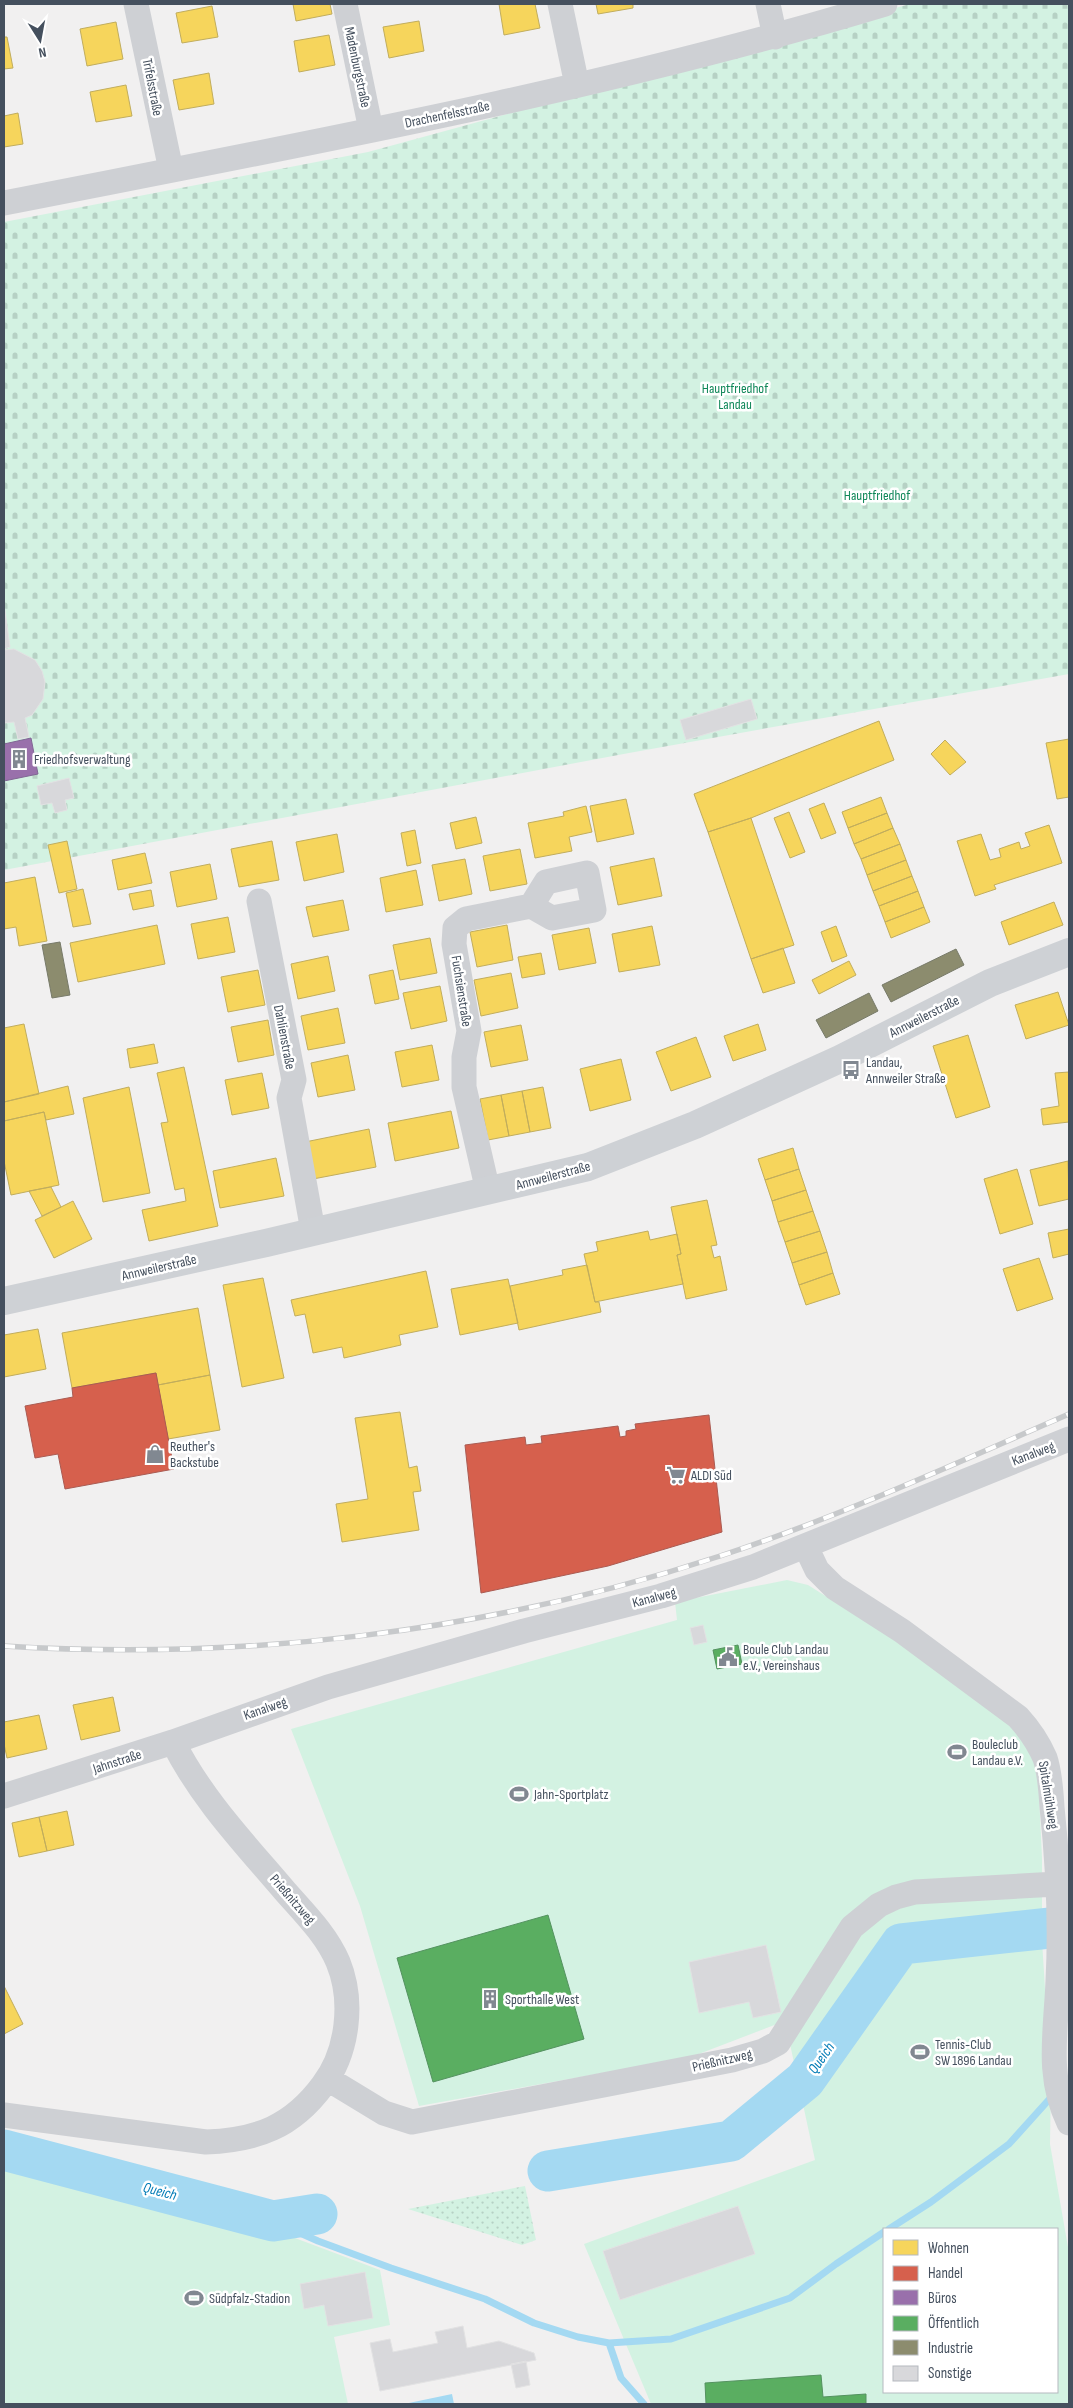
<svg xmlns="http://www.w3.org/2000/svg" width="1073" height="2408" viewBox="0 0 1073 2408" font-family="'Sofia Sans Condensed',sans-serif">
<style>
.grass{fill:url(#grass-dots)}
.cemetery{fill:url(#cemetery-stones)}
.pitch{fill:#d3f2e2;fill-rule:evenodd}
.water{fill:#a4d9f2}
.homes{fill:#f6d55c;stroke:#c1ad5d}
.shops{fill:#d6604d;stroke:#aa5b52}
.offices{fill:#9970ab;stroke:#806694}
.public{fill:#5aae61;stroke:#549260}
.industry{fill:#8c8c6e;stroke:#777a69}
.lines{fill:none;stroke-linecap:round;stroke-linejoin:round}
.stream{stroke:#a4d9f2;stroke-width:7}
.river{stroke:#a4d9f2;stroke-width:41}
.building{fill:#d8d8db;stroke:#e2e2e3}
.street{stroke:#ced0d4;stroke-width:25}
.secondary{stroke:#ced1d5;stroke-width:28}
.rail-casing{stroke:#c7c9cb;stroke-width:5.5}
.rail{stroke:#fff;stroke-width:4;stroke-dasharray:11;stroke-linecap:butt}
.labels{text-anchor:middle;stroke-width:5;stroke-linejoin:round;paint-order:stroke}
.street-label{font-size:14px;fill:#45505e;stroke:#fff}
.park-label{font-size:14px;fill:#0f8758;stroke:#fff}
.poi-label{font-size:14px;fill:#45505e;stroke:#fff;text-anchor:start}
.water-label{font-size:15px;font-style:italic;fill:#007bb6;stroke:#fff}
</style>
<defs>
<pattern id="grass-dots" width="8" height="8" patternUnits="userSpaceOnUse" patternTransform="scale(1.25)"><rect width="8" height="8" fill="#d3f2e2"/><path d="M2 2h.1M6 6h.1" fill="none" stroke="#b6d1c4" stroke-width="1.8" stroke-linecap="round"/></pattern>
<pattern id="cemetery-stones" width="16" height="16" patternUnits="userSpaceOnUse" patternTransform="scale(1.25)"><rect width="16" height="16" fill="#d3f2e2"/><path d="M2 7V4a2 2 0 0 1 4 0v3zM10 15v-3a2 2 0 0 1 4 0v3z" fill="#b6d1c4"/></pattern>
</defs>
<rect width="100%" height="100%" fill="#f1f0f0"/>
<path class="grass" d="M525,2186l11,54 -14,5 -114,-36z"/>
<path class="cemetery" d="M910,4h159v670l-440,79 -625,117v-648l364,-70z"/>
<path class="pitch" d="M787,1580l21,5 162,102 56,45 12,41 4,85v83l9,142 -1,61 19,109v151h-418l-67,-160 231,-84 -30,-139 -94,36 -272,49 -59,-200 -69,-177 386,-109 -2,-18zM884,2229h173v163h-173z
M4,2157l259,69 117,44 10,55 -56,12 14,67h-344z"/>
<path class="water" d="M452,2394l2,10h-50z"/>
<path class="homes" d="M293,4h37l2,10 -36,7z
M499,4h36l5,24 -36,7z
M596,4h37v4l-35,6z
M212,6l6,31 -36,6 -6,-30z
M419,21l5,30 -35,7 -6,-31z
M116,22l7,37 -36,7 -7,-37z
M329,35l6,30 -36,7 -5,-31z
M4,37h3l6,31 -9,1z
M209,73l5,31 -35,6 -6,-30z
M126,85l6,31 -36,6 -6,-30z
M18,113l5,31 -19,3v-31z
M879,721l15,39 -143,58 -43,14 -14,-38z
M1069,739v58l-12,2 -11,-56z
M945,740l21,22 -16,13 -19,-21z
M881,797l6,16 -39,15 -6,-16z
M626,799l8,35 -37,8 -7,-36z
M824,803l12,30 -15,6 -12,-30z
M586,806l6,26 -23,5 3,14 -37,7 -7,-35 36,-7 -1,-4z
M789,812l16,40 -15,6 -16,-40z
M887,813l6,15 -39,16 -6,-16z
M476,817l6,26 -26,6 -6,-26z
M751,818l43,127 -43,14 -43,-127z
M1049,825l13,38 -68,22 2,4 -21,7 -18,-55 24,-7 9,26 11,-3 -2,-8 20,-7 2,7 9,-3 -5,-13z
M893,828l7,16 -39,15 -7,-15z
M415,830l6,33 -14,3 -6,-33z
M337,834l7,38 -40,9 -8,-39z
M67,841l10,48 -18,4 -11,-48z
M272,841l7,39 -40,7 -8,-38z
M900,844l6,16 -39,15 -6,-16z
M520,849l7,35 -37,7 -7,-35z
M145,853l7,30 -34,7 -6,-30z
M654,858l8,38 -44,9 -8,-38z
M465,859l7,35 -33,7 -7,-36z
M906,860l6,16 -39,15 -6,-16z
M210,864l7,35 -40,8 -7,-35z
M416,870l7,35 -37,7 -6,-34z
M912,876l6,15 -39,15 -6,-15z
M35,877l12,64 -28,5 -3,-19 -12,2v-46z
M83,889l8,35 -18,3 -7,-34z
M151,890l3,16 -21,4 -4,-16z
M918,891l6,16 -39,15 -6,-16z
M343,900l6,30 -36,7 -7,-30z
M1054,902l9,23 -54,20 -8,-23z
M924,907l6,15 -39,16 -6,-16z
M228,917l7,35 -37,7 -7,-35z
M157,925l8,39 -87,18 -8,-39z
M507,925l6,35 -36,7 -7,-35z
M652,926l8,39 -41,7 -7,-38z
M836,926l11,30 -15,6 -11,-30z
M589,928l7,35 -37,7 -7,-35z
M430,938l7,35 -37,7 -7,-35z
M783,948l12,35 -32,10 -12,-34z
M541,953l4,21 -23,4 -4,-21z
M328,956l7,35 -37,8 -7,-35z
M849,961l7,14 -37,19 -7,-14z
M258,970l7,35 -37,7 -7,-35z
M393,970l6,29 -24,5 -6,-29z
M511,973l7,35 -37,8 -7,-36z
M440,986l7,35 -36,8 -8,-36z
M1058,992l11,33 -43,14 -11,-34z
M338,1008l7,35 -37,7 -7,-34z
M268,1020l6,35 -36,7 -7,-35z
M24,1024l15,70 -35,8v-74z
M758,1024l8,26 -33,11 -9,-25z
M521,1025l7,35 -37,7 -7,-35z
M968,1035l22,72 -34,11 -23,-72z
M696,1037l15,40 -40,14 -15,-39z
M154,1044l4,19 -28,5 -3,-19z
M432,1045l7,35 -37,7 -7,-35z
M348,1055l7,35 -37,7 -7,-34z
M621,1059l10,41 -41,11 -10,-42z
M184,1067l34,159 -69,15 -7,-31 44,-9 -2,-13 -9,2 -14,-67 7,-1 -11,-49z
M1069,1072v50l-26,3 -2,-16 18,-3 -4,-33z
M262,1073l7,35 -37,7 -7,-35z
M68,1086l6,28 -28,6 -2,-8 -40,9v-19z
M129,1087l21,106 -47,9 -20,-104z
M543,1087l8,41 -21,4 -8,-41z
M522,1091l8,41 -21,4 -8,-41z
M501,1095l8,41 -21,4 -8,-41z
M451,1111l8,37 -64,13 -7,-38z
M44,1112l15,73 -48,10 -7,-34v-40z
M369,1129l7,38 -63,12 -8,-37z
M793,1148l6,21 -34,11 -7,-21z
M276,1158l8,38 -64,12 -7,-37z
M1068,1161l1,38 -30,7 -9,-36z
M799,1169l7,21 -34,11 -7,-21z
M1017,1169l16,55 -33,10 -16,-55z
M51,1187l10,20 -19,9 -13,-25z
M806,1190l7,21 -35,11 -6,-21z
M707,1200l10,45 -6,1 3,12 6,-2 7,34 -41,9 -9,-44 4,-1 -10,-47z
M73,1201l19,38 -38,19 -19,-38z
M813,1211l7,20 -35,11 -7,-20z
M1069,1229v25l-16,4 -5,-25z
M648,1231l2,9 27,-6 4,20 -4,1 6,29 -88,18 -11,-48 14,-3 -2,-9z
M820,1231l7,21 -35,11 -7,-21z
M827,1252l6,21 -34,12 -7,-22z
M1039,1258l14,41 -36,12 -14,-42z
M587,1265l8,37h4l2,10 -82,18 -9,-44 53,-11 -1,-5z
M426,1271l12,56 -39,8 2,10 -57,13 -2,-11 -29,6 -8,-39 -10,2 -4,-16z
M833,1273l7,21 -34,11 -7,-20z
M263,1278l21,100 -42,9 -19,-102z
M508,1279l10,44 -58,12 -9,-46z
M198,1308l12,67 -52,10 -2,-12 -84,15 -10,-55z
M38,1329l8,40 -42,8v-42z
M210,1375l10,55 -52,9 -10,-54z
M400,1412l9,56 8,-2 4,25 -8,1 6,38 -77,12 -6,-38 32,-5 -13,-81z
M113,1697l7,34 -39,9 -8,-35z
M39,1715l8,34 -40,9 -3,-14v-22z
M67,1811l7,34 -27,6 -8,-34z
M39,1817l8,34 -28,6 -7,-34z
M4,1986l19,38 -19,10z"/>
<path class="shops" d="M156,1373l18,96 -109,20 -7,-35 -23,4 -10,-52 48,-9 -1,-9z
M709,1415l13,117 -114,34 -127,27 -16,-148 60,-8 1,8 16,-2 -1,-7 77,-10 2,11 6,-1v-5l10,-2 -1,-5z"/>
<path class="offices" d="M31,738l7,36 -34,7v-37z"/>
<path class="public" d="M738,1645l4,19 -25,5 -4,-19z
M548,1915l36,124 -151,43 -36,-124z
M821,2375l2,22 43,-3v10h-160l-1,-21z"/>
<path class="industry" d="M60,942l10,53 -18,3 -10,-53z
M956,949l8,16 -73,37 -9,-17z
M869,993l9,18 -52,27 -10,-18z"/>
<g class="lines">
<path class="stream" d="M273,2221l45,20 73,27 94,31 49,24 44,14 31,6 62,-4 119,-41 46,-34 48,-32
M889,2229l42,-27 78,-58 45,-50
M609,2343l12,35 23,26"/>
<path class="river" d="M4,2150l269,71 44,-7
M548,2171l183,-30 74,-61 96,-136 168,-18"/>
</g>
<path class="building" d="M4,604l6,43 -6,2z
M14,649l21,11 7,11 3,11 -2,17 -11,16 -7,3 4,19 -11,2 -4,-17 -10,1v-73z
M751,699l6,20 -71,21 -6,-20z
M69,778l5,20 -9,2 2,10 -12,3 -3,-10 -11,2 -4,-19z
M703,1625l4,17 -13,3 -4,-17z
M766,1945l15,67 -28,6 -4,-16 -50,11 -10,-51z
M738,2206l17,48 -135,46 -17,-49z
M365,2272l8,46 -45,8 -4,-21 -20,4 -4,-25z
M463,2326l4,22 32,-7 35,12 2,7 -156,31 -10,-48 20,-4 3,13 45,-9 -3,-11z
M526,2361l4,24 -14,3 -5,-24z"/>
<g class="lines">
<path class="street" d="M136,4l35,166
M345,4l26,126
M560,4l17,81
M768,4l7,33
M4,203c295,-58 593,-112 881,-199
M587,873l7,37 -42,8 -21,-12 15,-24z
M259,901l35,179 -5,18 24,133
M488,1191l-24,-104v-30l5,-26 -15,-87 1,-16 11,-9 65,-13
M806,1547l11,23 18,18 67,43 116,86c11,12 20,25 27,41 5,15 6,33 7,49 6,57 9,117 6,174 -2,51 -12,95 11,142
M4,1796l169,-54 155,-55 196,-56 137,-35 92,-29 316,-128
M328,2079l56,34 28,9 320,-62 31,-9 15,-8 74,-116 27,-22 17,-8 19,-5 142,-8
M4,2115l202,27c51,-2 86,-15 117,-57 25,-33 31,-84 15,-123 -12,-28 -34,-49 -54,-72 -40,-47 -83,-92 -111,-148"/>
<path class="secondary" d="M4,1301l262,-58 322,-76 107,-42 145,-66 150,-76 79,-31"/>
<g class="rail-casing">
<path id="rail" d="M4,1646c242,15 485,-14 716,-90 119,-39 234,-92 349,-142"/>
</g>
<use href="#rail" class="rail"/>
</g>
<defs>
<g id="building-bare" transform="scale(1.5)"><path d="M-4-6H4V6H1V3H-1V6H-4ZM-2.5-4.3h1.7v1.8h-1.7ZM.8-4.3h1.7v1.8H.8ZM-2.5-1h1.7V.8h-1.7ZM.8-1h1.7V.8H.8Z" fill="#818891" stroke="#fff" stroke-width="2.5" paint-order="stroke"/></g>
<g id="bus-bare" transform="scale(1.5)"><path d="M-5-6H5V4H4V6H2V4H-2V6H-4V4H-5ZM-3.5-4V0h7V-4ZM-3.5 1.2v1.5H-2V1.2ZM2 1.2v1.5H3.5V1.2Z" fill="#818891" stroke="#fff" stroke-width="2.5" paint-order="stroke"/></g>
<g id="shop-bare" transform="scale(1.5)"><path d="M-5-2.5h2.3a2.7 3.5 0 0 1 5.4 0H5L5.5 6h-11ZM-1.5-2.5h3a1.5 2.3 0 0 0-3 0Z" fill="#818891" stroke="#fff" stroke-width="2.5" paint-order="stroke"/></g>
<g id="supermarket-bare" transform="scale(1.5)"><path d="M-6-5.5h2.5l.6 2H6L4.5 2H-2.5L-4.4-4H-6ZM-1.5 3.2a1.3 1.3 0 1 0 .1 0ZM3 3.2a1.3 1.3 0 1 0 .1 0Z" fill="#818891" stroke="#fff" stroke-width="2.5" paint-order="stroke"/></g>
<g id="civic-bare" transform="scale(1.5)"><path d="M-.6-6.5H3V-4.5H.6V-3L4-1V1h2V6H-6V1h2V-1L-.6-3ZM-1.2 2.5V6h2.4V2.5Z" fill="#818891" stroke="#fff" stroke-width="2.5" paint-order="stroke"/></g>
<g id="stadium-bare" transform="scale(1.5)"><path d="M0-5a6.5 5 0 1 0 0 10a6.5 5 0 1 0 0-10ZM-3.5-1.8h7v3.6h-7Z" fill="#818891" stroke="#fff" stroke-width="2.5" paint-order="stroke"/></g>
</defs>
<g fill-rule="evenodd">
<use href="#building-bare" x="19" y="759"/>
<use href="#bus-bare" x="851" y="1070"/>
<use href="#shop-bare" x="155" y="1454"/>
<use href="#supermarket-bare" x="676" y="1475"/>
<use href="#civic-bare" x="728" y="1657"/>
<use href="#stadium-bare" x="957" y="1752"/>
<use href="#stadium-bare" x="519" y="1794"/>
<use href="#building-bare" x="490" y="1999"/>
<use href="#stadium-bare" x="920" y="2052"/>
<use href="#stadium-bare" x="194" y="2298"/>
</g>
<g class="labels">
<g class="street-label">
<text transform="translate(358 67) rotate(78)" y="5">Madenburgstraße</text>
<text transform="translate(153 87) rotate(79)" y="5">Trifelsstraße</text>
<text transform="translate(447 114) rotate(-12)" y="5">Drachenfelsstraße</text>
<text transform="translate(462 991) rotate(81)" y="5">Fuchsienstraße</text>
<text transform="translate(924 1016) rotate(-27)" y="5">Annweilerstraße</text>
<text transform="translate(285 1037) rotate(79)" y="5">Dahlienstraße</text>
<text transform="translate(553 1175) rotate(-15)" y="5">Annweilerstraße</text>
<text transform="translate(159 1267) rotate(-13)" y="5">Annweilerstraße</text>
<text transform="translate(1033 1453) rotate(-21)" y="5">Kanalweg</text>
<text transform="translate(654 1597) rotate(-15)" y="5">Kanalweg</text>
<text transform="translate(265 1708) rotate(-19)" y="5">Kanalweg</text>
<text transform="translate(117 1761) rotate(-18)" y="5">Jahnstraße</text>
<text transform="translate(1049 1795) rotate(81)" y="5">Spitalmühlweg</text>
<text transform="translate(293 1899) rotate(49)" y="5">Prießnitzweg</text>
<text transform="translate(722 2060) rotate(-13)" y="5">Prießnitzweg</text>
</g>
<g class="park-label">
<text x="735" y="393">Hauptfriedhof<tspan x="735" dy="16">Landau</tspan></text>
<text x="877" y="500">Hauptfriedhof</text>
</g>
<g class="poi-label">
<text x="34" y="764">Friedhofsverwaltung</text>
<text x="866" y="1067">Landau,<tspan x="866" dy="16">Annweiler Straße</tspan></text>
<text x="170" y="1451">Reuther's<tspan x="170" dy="16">Backstube</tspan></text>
<text x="691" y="1480">ALDI Süd</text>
<text x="743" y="1654">Boule Club Landau<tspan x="743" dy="16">e.V., Vereinshaus</tspan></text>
<text x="972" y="1749">Bouleclub<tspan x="972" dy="16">Landau e.V.</tspan></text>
<text x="534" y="1799">Jahn-Sportplatz</text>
<text x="505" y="2004">Sporthalle West</text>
<text x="935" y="2049">Tennis-Club<tspan x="935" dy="16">SW 1896 Landau</tspan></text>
<text x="209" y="2303">Südpfalz-Stadion</text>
</g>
<g class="water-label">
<text transform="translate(821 2058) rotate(-55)" y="5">Queich</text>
<text transform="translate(160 2191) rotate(15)" y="5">Queich</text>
</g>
</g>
<rect width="1073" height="2408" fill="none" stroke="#45505e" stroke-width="10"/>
<rect x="883" y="2228" width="175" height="165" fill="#ffffff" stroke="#b5b9bf"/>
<rect x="893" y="2240" width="25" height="15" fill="#f6d55c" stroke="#b5b9bf"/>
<text x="928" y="2253" font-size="15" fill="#45505e">Wohnen</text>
<rect x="893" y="2266" width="25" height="15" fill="#d6604d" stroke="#b5b9bf"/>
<text x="928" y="2278" font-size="15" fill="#45505e">Handel</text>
<rect x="893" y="2290" width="25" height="15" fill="#9970ab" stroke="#b5b9bf"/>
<text x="928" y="2303" font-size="15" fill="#45505e">Büros</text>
<rect x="893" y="2316" width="25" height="15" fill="#5aae61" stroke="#b5b9bf"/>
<text x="928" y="2328" font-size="15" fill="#45505e">Öffentlich</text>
<rect x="893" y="2340" width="25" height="15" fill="#8c8c6e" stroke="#b5b9bf"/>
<text x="928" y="2353" font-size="15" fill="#45505e">Industrie</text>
<rect x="893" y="2366" width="25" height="15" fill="#d8d8db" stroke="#b5b9bf"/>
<text x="928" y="2378" font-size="15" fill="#45505e">Sonstige</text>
<g transform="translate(40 40) rotate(169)" stroke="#ffffff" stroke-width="4" paint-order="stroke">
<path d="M0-4L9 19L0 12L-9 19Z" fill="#45505e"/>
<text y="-8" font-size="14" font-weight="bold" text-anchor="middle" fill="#45505e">N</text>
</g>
</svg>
